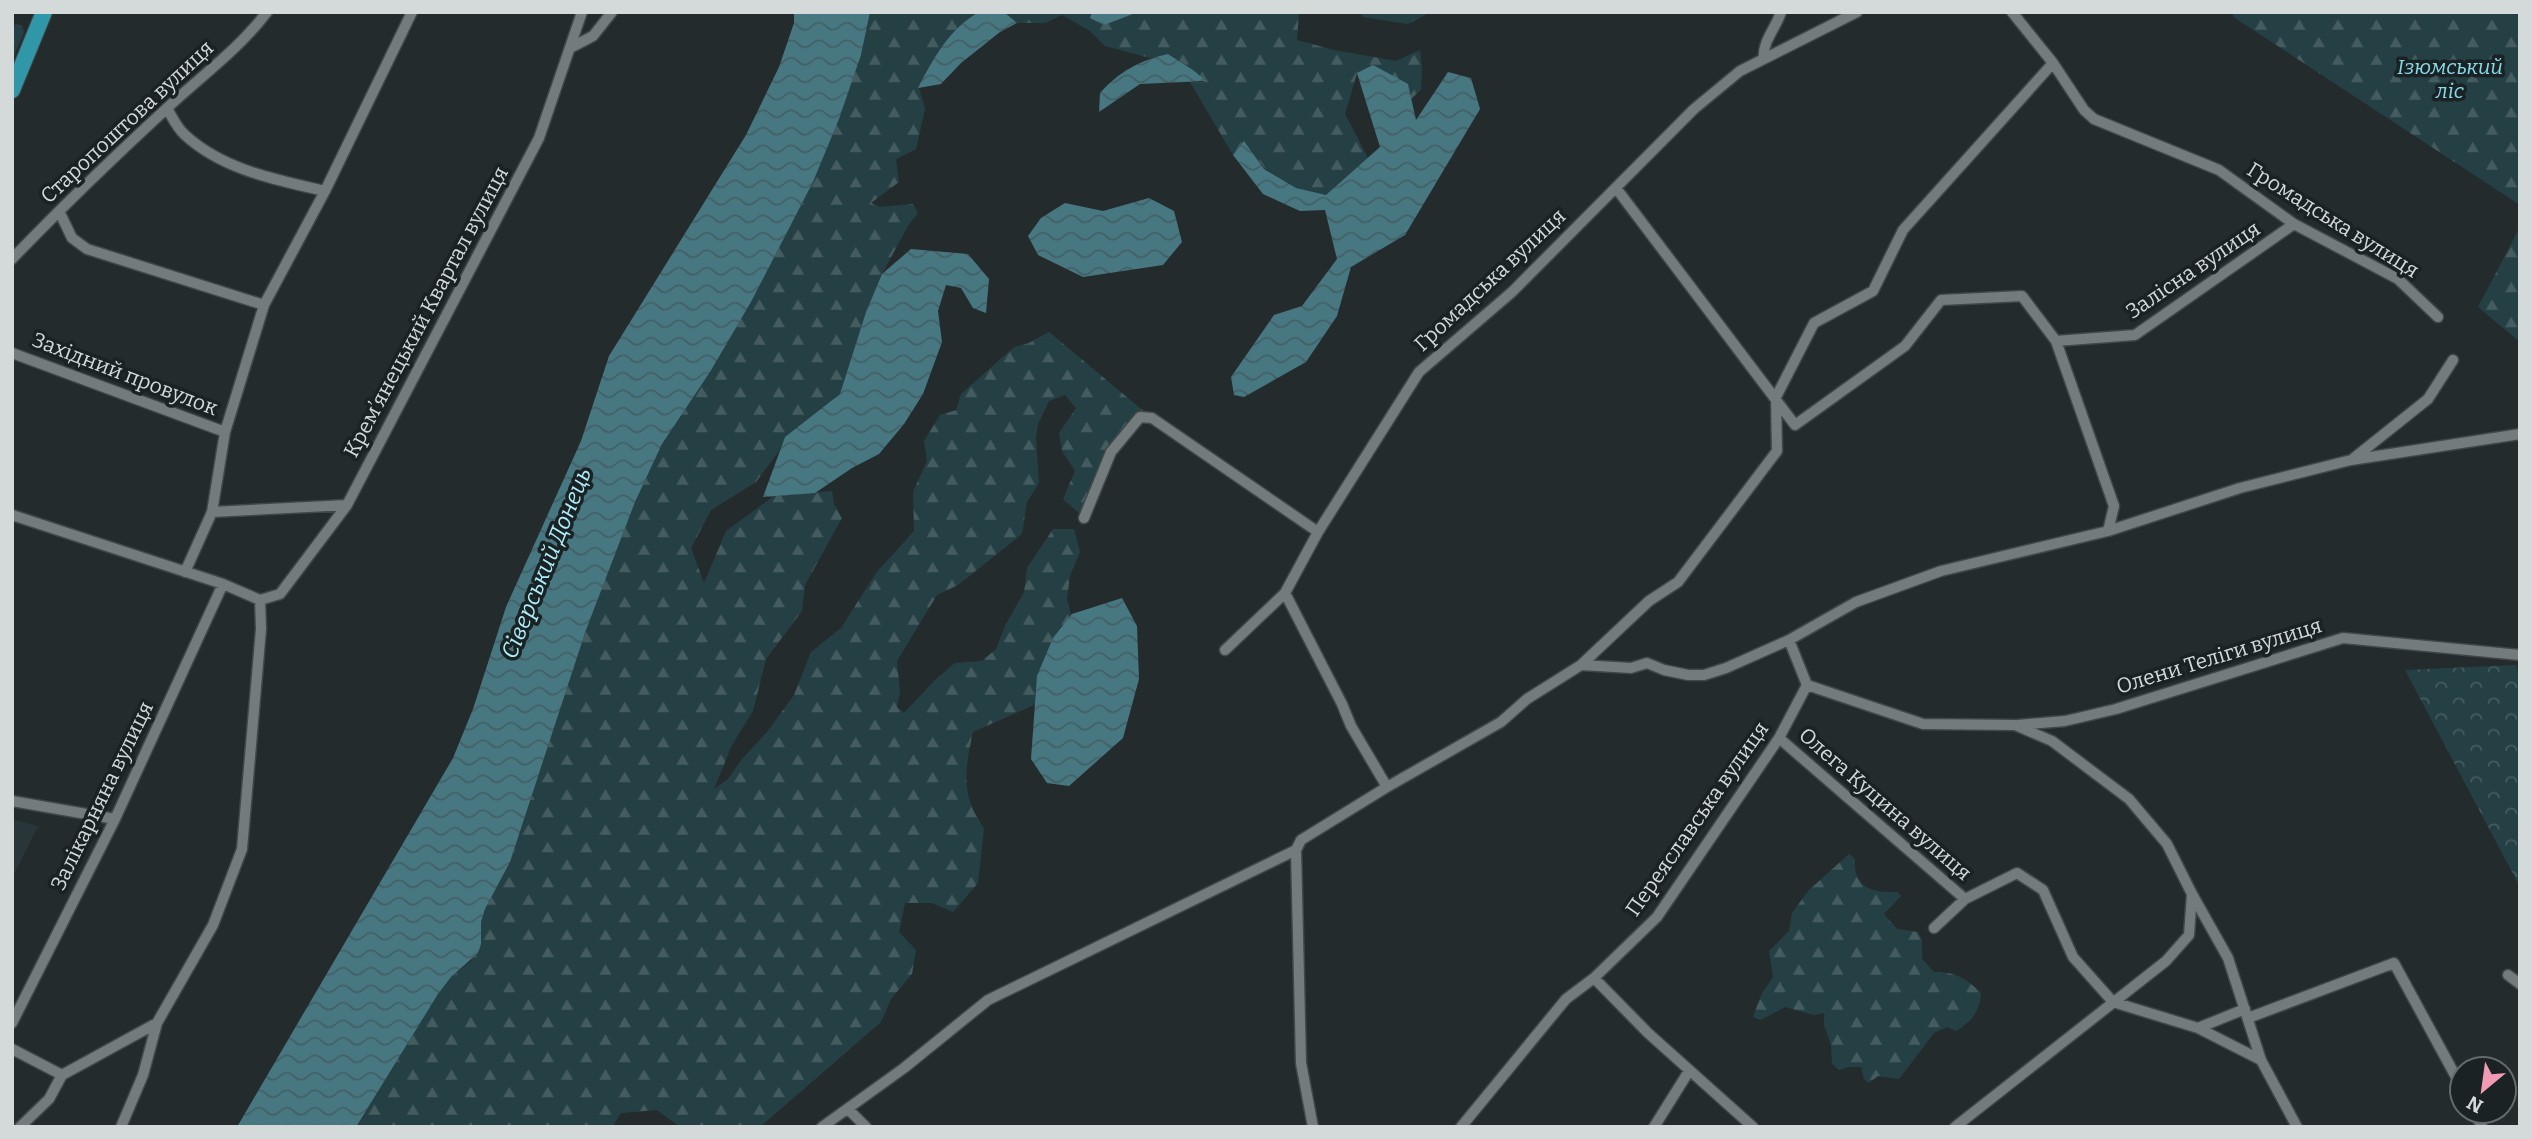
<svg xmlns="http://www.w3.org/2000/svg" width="2532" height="1139" viewBox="0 0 2532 1139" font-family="Bitter,serif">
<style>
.built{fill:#283639}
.forest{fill:url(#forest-firs)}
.park{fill:url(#park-crowns)}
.water{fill:url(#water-waves)}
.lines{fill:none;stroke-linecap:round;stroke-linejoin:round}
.minor-casing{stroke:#414748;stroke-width:13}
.highway-casing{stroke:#414748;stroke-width:18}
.minor{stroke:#737b7d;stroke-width:10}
.highway{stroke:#3097a9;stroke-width:16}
.labels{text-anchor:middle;stroke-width:7;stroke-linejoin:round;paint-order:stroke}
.park-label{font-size:21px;font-style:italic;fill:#85daea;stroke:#1b2223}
.street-label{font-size:21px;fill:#d4d9da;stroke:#1b2223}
.water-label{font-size:23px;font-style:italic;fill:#aceefb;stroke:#1b2223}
</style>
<defs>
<pattern id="forest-firs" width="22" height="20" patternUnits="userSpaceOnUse" patternTransform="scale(1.75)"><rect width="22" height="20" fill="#254045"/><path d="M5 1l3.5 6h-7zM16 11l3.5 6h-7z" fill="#445b5f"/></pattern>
<pattern id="park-crowns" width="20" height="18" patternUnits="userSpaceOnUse" patternTransform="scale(1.75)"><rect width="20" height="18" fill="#254045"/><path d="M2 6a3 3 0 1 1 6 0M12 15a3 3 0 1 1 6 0" fill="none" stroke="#445b5f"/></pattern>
<pattern id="water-waves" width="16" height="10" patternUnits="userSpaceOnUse" patternTransform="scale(1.75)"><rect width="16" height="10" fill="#477882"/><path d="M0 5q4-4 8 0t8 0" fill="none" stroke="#445f65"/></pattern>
</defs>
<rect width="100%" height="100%" fill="#242b2d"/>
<path class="built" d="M12,819l26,7 -26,52z"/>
<path class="forest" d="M870,12h109c-29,17 -46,47 -60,76l6,21 -9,40 -20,10 3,23 -28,21 9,4 33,-3 5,9 -10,13 -26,48 -16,38 -26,82 -55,43 -6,14 -23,31 -45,28 -20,38 13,35 22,-52 48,-35 58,-5 2,13 8,14 -37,67 -3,26 -36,48 -13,52 -21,34 -18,44 14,-10 14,-20 25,-27 27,-37 17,-43 30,-24 35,-55 38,-42 -1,-39 14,-31 -3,-20 16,-26 16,-5 5,-16 53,-47 15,-4 20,-11 103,86 -12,-1 -29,35 -12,29 -20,32 -16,-14 12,-28 -13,-20 -3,-18 17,-25 -11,-13 -16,6 -11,23 -2,14 3,45 -12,19 -5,32 -64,51 -21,10 -40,66 3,31 -3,15 7,6 32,-34 19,-16 27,-2 14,-12 10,-25 18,-32 3,-24 26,-39h21l6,23 -10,24 -3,23 11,43 -26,55 -79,35c-8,38 -13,62 11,96l-6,55 -25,29 -21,-9h-27l-6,29 17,18 -4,24 -21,25 -10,23 -121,105h-80l-23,-17 -36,3 -9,14h-256l82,-133 13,-17 20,-16 10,-17v-22l4,-13 25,-47 76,-232 49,-128 27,-58 48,-72 41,-70 62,-120 26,-63 22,-64z
M1004,12h295l-2,28 37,10 62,11 24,-11 2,19 -1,21 -10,9 -3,-15 -51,-11 -12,41 23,44 -42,37 -30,-7 -32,-20 -20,-27 -11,14 -43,-73h15l-12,-12 -24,-16 -19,4 -45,-12 -15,-15 -28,-16 -17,8h-28z
M1360,12h71l-23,12 -45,-7z
M2231,12h289v193l-285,-187z
M2520,227v115l-42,-35z
M1849,854l6,5c-2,29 17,34 42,33l4,4 -17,18 13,15 21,3 4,8v19l12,13c22,0 32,6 47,21 -1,18 -9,28 -25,38l-9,-4 -13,6 -35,46 -21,-3 -9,7 -5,-4 -3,-12h-12l-10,3 -7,-6 -1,-19 -7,-20v-12l-10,2 -29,-8 -24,13 -8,-3 8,-22 12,-18 -4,-26 20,-20 3,-18 17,-23z"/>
<path class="park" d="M17,24l5,2 2,6 -12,29v-35z
M2516,665l4,15v207l-115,-217z"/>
<path class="water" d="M794,12h76l-9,43 -22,64 -26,63 -62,120 -41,70 -48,72 -27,58 -49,128 -76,232 -25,47 -4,13v22l-3,9 -27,24 -13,17 -82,133h-119l216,-369 20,-49 33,-102 75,-166 28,-85 137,-221 33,-68 15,-44z
M979,12h25l13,11 -17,9 -39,31 -20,21 -23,4c15,-29 31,-59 61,-76z
M1092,12h46l-34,13 -14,-7z
M1168,54l25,16 13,11 -66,3 -41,28 1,-19c19,-21 40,-33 68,-39z
M1373,65l35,19 8,36 32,-48 23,6 9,31 -75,126 -54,32 -14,49 -31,46 -62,35 -10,-2 -3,-18 43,-62 28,-9 35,-47 -12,-49 -25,1 -37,-17 -30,-39 11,-14 20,28 32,19 30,7 54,-48 -23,-74z
M1149,198l25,13 8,31 -19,23 -80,12 -45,-22 -10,-19 13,-18 24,-15 38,8z
M911,249l57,5 21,25 -3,34 -13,-5 -12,-20 -15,-3 -8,26 4,31 -19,52 -19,30 -25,30 -27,14 -37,25 -52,4 22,-60 55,-43 26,-82 16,-38z
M1122,598l15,28 2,53 -16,59 -54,48 -22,-3 -16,-24 6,-83 16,-38 19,-24z"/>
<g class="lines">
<g class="minor-casing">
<path id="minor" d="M2012,12l41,51 31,47 10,9 125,51 75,54 104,55 40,38
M570,48l23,-12 19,-24
M1764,58c-2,-16 12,-30 17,-46
M167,108c5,9 10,20 18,27 38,35 92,45 140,56
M1616,188l179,237 110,-79 36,-46 81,-4 34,45 58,165 -6,25
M59,211l13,27 15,11 177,56
M12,259c50,-52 102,-102 154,-150 34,-32 73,-60 101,-97
M2056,341l79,-6 159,-111
M12,353l213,79
M2354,458l74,-59 25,-39
M212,512l135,-7
M12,515l211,69 37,16 20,-6 67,-89 192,-367 43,-126
M1084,518l27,-66 29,-35 12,1 166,114
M185,572l27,-60 13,-80 39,-127 61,-114 87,-179
M1285,593l57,111 9,22 36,61
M1225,650l60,-57 33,-61 101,-160 93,-80 182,-183 46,-38 117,-59
M1581,665l50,3 16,-5 17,7 24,5h16l22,-7 63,-28 67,-38 85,-31 167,-40 132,-43 111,-28 169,-26
M1807,685l116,39 92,1 37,16 77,58 38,45 25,50 -3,41 -23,26 -211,166
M2018,725l47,-4 51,-12 227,-71 177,17
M1779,738l186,161
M12,801l103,18
M1296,850l5,213 12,64
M2192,894l36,64 33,102
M1934,928l31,-29 52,-26 26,17 30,67 40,45 85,26 63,32 36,67
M2508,975l12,9
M1594,978l54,55 105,94
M2248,1018l146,-55 68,125
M12,1023l103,-204 108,-235
M2198,1028l47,-19
M12,1049l50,26 95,-52 56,-98 29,-76 19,-220 -1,-29
M848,1109l18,18
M2474,1111l8,16
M20,1127l29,-28 13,-24
M121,1127l22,-52 14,-52
M822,1127l82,-59 84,-68 308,-150 5,-10 86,-53 114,-65 26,-23 54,-34 68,-64 29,-19 99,-131 -1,-54 38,-74 59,-32 30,-61 150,-167
M1461,1127l105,-128 28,-21 63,-61 122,-179 28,-53 -18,-45
M1654,1127l35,-56"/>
</g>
<g class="highway-casing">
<path id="highway" d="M12,90l32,-78"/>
</g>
<use href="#minor" class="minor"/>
<use href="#highway" class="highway"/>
</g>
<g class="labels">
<g class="park-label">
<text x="2450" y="74">Ізюмський<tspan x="2450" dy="24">ліс</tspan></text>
</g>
<g class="street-label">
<text transform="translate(127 122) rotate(-43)" y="7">Старопоштова вулиця</text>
<text transform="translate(2333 220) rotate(32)" y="7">Громадська вулиця</text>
<text transform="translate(2193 270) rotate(-34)" y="7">Залісна вулиця</text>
<text transform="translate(1490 280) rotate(-43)" y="7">Громадська вулиця</text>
<text transform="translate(426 312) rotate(-62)" y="7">Крем’янецький Квартал вулиця</text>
<text transform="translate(125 374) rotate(21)" y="7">Західний провулок</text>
<text transform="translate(2219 656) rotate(-17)" y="7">Олени Теліги вулиця</text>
<text transform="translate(102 796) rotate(-64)" y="7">Залікарняна вулиця</text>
<text transform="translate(1885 804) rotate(41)" y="7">Олега Куцина вулиця</text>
<text transform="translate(1697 819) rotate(-55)" y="7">Переяславська вулиця</text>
</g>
<g class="water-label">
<text transform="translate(546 563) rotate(-68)" y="8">Сіверський Донець</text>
</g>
</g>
<rect width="2532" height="1139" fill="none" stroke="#d4d9da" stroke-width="28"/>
<g transform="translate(2483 1090) rotate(209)"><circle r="33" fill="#1b2223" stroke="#656b6c" stroke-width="2"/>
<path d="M0-5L12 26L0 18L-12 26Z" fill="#f19ab3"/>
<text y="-10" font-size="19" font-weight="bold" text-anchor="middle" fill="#d4d9da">N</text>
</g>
</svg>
